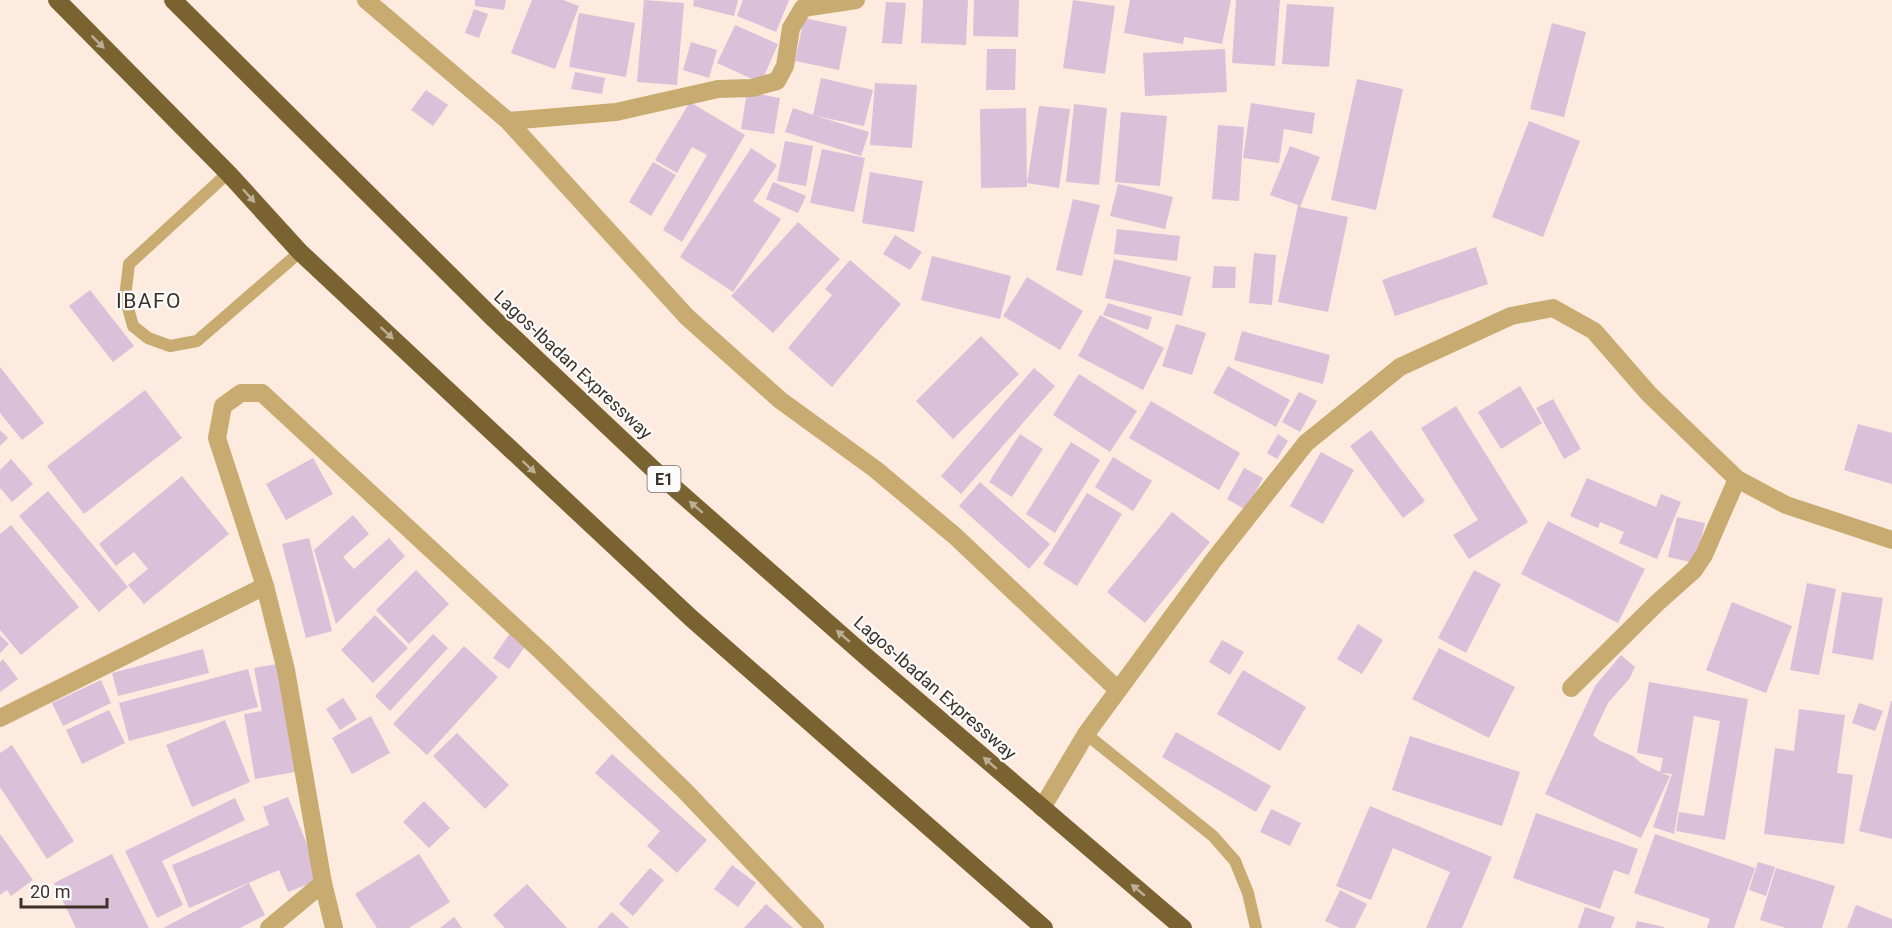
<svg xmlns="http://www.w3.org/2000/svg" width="1892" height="928" viewBox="0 0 1892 928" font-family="Roboto,sans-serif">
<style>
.building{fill:#dac1d9}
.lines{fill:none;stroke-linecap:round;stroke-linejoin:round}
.service{stroke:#c7ab70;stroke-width:12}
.minor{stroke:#c7ab70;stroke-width:18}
.tertiary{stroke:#c7ab70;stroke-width:18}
.motorway{stroke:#7a6330;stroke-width:18}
.oneway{fill:#bbb096}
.labels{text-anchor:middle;stroke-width:4.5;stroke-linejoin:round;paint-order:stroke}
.shield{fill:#fcfcfc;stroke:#766f68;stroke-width:1.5}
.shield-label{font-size:16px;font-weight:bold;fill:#3c3229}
.street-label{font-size:18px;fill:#3c3229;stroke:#fcfcfc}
.quarter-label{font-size:21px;letter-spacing:1.5px;fill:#3c3229;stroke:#fcfcfc}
</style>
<rect width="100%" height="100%" fill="#fcebde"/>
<path class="building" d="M475,0h31l-2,10 -29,-4z
M532,0h31l16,6 -24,63 -44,-16z
M644,0l40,3 -7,82 -40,-3z
M694,0h44l-4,16 -41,-10z
M743,0h46l-13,32 -39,-16z
M923,0h45l-2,45 -45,-2z
M974,0h45l-1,37 -45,-1z
M1073,0l42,6 -10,68 -42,-6z
M1130,0h101l-9,44 -38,-7 -1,7 -59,-11z
M1236,0h44l-5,66 -43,-3z
M886,2l20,1 -4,41 -20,-1z
M1287,4l47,3 -5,60 -47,-3z
M474,9l14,5 -9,24 -14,-5z
M579,13l56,10 -9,54 -57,-10z
M804,18l43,9 -8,43 -44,-9z
M1552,23l34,9 -22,85 -34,-8z
M735,25l43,19 -17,39 -44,-20z
M691,42l26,8 -8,28 -26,-8z
M987,49h29l-1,41h-29z
M1225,49l2,43 -82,4 -2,-43z
M575,72l30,6 -3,16 -31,-5z
M821,78l52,12 -9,36 -48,-10 53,16 -8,24 -76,-24 8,-24 20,7z
M1357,79l46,10 -27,121 -45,-10z
M875,83l42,2 -5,63 -42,-3z
M426,90l22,15 -15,21 -22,-16z
M747,92l33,6 -6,36 -33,-5z
M690,102l55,33 -63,107 -19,-12 44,-75 -15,-8 -15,26 -22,-13z
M1251,103l64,10 -3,21 -28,-5 -5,34 -36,-5z
M1074,104l33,4 -8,77 -33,-3z
M1039,106l31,3 -11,79 -32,-5z
M1026,108l1,79 -46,1 -1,-79z
M1121,112l46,4 -7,70 -45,-4z
M1529,121l51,20 -37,96 -51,-20z
M1218,125l26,2 -5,74 -27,-2z
M785,141l28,5 -7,40 -29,-5z
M1290,146l30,11 -20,50 48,10 -20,95 -50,-10 20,-97 -28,-10z
M751,148l26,17 -24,36 28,18 -48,73 -53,-35z
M822,149l43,9 -11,54 -44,-9z
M653,162l23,13 -25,41 -22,-14z
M870,172l53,9 -9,51 -52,-9z
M773,182l33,14 -8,17 -32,-14z
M1118,184l55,13 -8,32 -55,-13z
M1073,199l27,6 -18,71 -26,-6z
M798,222l42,37 -67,74 -42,-37z
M1117,229l63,7 -3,25 -63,-7z
M895,235l27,17 -12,18 -27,-16z
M1476,247l12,37 -93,32 -13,-36z
M1254,253l22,2 -4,50 -23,-2z
M932,256l79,20 -11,43 -79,-19z
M1114,259l77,18 -9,39 -77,-18z
M850,260l51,44 -69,83 -44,-39 44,-53 -7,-6z
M1214,266l22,1 -1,21h-23z
M1027,277l56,34 -23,39 -57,-34z
M90,290l44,56 -21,16 -44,-56z
M1108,303l44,14 -4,13 -45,-15z
M1100,315l64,33 -21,42 -65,-34z
M1176,324l30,9 -14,42 -30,-9z
M1242,331l88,24 -7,29 -89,-24z
M981,336l38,38 -66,65 -37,-38z
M1228,366l62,34 -14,27 -63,-34z
M0,367l44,56 -22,17 -22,-27z
M1034,368l21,18 -94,108 -20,-18z
M1079,374l58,37 -27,41 -57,-37z
M1520,386l22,37 -41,26 -23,-37z
M145,390l37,48 -98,76 -37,-48z
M1299,392l18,9 -17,31 -18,-10z
M1553,399l28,50 -17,10 -28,-51z
M1151,401l89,52 -21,37 -90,-52z
M1456,406l72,116 -59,37 -16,-24 25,-15 -57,-92z
M1858,424l34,9v51l-48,-14z
M0,430l8,8 -8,8z
M1371,430l54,71 -22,17 -53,-72z
M1020,434l23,15 -31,48 -23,-15z
M1278,434l10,7 -11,18 -10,-6z
M1071,442l29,18 -45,73 -29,-19z
M1321,452l33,18 -31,54 -33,-18z
M1113,457l39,24 -19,30 -38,-24z
M313,458l20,36 -47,26 -20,-36z
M11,459l22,25 -21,18 -12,-14v-18z
M1244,468l19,10 -17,32 -19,-11z
M182,476l47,58 -85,70 -16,-19 20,-16 -14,-17 -18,14 -17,-22z
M1587,478l69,29 5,-13 20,8 -24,57 -38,-16 5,-11 -24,-10 -2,6 -28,-12z
M980,482l70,62 -21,25 -70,-63z
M48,491l80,96 -29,25 -80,-96z
M1087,493l35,21 -45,72 -34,-22z
M1172,512l38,30 -65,81 -38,-31z
M353,515l16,19 -26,23 11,12 35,-31 16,18 -69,68 -22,-74z
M1677,517l28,6 -10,40 -27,-6z
M1548,521l97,48 -27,54 -97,-49z
M11,525l68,82 -58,48 -21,-25v-96z
M309,538l23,93 -26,7 -24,-94z
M416,570l33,34 -40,40 -33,-34z
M1474,570l27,14 -35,69 -28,-15z
M1807,583l29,6 -17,86 -29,-5z
M1842,592l41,6 -10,62 -41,-7z
M1732,602l60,24 -26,67 -60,-23z
M375,615l33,33 -35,35 -32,-33z
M1358,624l25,16 -21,34 -25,-15z
M510,633l16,12 -17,24 -16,-11z
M433,634l15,14 -58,63 -15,-15z
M0,635l9,9 -9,9z
M1222,640l22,12 -14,23 -21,-13z
M464,646l34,31 -71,78 -34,-31z
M1439,648l76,39 -26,51 -77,-39z
M203,649l6,24 -91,23 -6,-23z
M1621,655l14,12 -5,11 -22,25 -15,32 7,6 33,15 8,7 19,9 3,-14 -26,-5 12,-71 99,17 -23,141 -49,-9 3,-19 25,4 16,-95 -26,-5 -20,118 -21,-7 19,-53 -11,-1 9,3 -29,62 -96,-44 50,-108z
M3,659l15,20 -18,13v-30z
M277,664l18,108 -40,7 -11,-65 18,-3 -8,-43z
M248,669l10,38 -129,34 -10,-38z
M1243,670l63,37 -26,44 -63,-37z
M101,680l10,23 -48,23 -11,-23z
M343,698l14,21 -17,11 -14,-21z
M1891,701h1v138l-33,-8z
M1859,703l24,8 -8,20 -23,-8z
M1799,709l46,6 -8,58 16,2 -9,69 -80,-10 11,-86 19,3z
M109,710l16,33 -43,21 -16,-34z
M371,716l19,37 -38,21 -20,-36z
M225,720l25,62 -58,25 -26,-62z
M1176,732l95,54 -15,26 -94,-55z
M457,733l52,52 -24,24 -52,-53z
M1410,736l110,36 -18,54 -110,-36z
M12,745l62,96 -27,18 -47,-72v-34z
M612,754l95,86 -30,33 -30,-27 13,-15 -65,-58z
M288,797l33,82 -33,13 -9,-22 -90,38 -17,-43 97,-40 -6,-18z
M235,798l10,22 -83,41 21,44 -26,13 -32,-67z
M424,801l26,27 -21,20 -26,-26z
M1370,806l122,51 -30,71h-36l24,-56 -57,-24 -22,52 -35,-14z
M1271,809l30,14 -11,23 -30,-14z
M1536,813l102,36 -9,26 -15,-5 -14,39 -87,-31z
M0,834l33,46 -22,16 -4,-6 -7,5z
M1655,834l100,34 -21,60h-27l3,-9 -76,-26z
M112,854l37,74h-73l-22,-45z
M419,854l31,48 -41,26h-32l-22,-34z
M1758,862l17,5 -9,29 -17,-6z
M732,865l24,18 -18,24 -24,-18z
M650,868l14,12 -31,36 -14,-12z
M1776,868l59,18 -13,42h-36l-26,-8z
M249,883l16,32 -25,13h-77z
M527,884l40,44h-62l-12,-13z
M1340,890l27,14 -12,24h-15l-15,-7z
M766,904l27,24h-49z
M1856,905l36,14v9h-45z
M1585,907l30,10 -4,11h-33z
M612,912l17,16h-32z
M454,917l8,11h-22z
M1637,921l27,6v1h-29z"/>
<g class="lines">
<path class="service" d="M228,173l-99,91 -4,33 8,29 15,12 22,8 27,-5 103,-89
M1086,734l127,102 22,25 13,32 8,35"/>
<path class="minor" d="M366,0l142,121 179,196 93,83 95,69 80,67 163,154
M508,121l108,-9 102,-23 34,-1 25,-7 8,-15 6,-38 12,-20 53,-8
M1571,688l86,-85 37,-33 10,-15 33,-76
M0,718l265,-132
M269,928l54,-45
M334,928l-11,-45 -37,-213 -21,-84 -48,-148 6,-32 18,-13h21l280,259 144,140 129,136"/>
<path class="tertiary" d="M1042,808l44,-74 127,-173 93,-118 94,-76 111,-51 42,-8 41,23 55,63 88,85 49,26 106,35"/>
<path class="motorway" d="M57,0l171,173 72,79 391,366 353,310
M173,0l321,319 159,150 217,191 313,268"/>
</g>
<defs><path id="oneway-solid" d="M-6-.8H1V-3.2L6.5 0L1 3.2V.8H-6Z" transform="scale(1.5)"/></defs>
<g class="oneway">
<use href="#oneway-solid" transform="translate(98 42) rotate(45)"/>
<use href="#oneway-solid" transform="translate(249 196) rotate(48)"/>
<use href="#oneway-solid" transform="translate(387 333) rotate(43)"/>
<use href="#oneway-solid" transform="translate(529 467) rotate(43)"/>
<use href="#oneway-solid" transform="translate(696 507) rotate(-139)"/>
<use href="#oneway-solid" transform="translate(843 636) rotate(-139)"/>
<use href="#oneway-solid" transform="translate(990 763) rotate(-139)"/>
<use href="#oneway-solid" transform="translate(1138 890) rotate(-140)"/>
</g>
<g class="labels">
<rect class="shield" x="647.5" y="466" width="33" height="26" rx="4.5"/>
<g class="shield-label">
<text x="664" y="485">E1</text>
</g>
<g class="street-label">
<text transform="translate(573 365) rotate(43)" y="6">Lagos-Ibadan Expressway</text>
<text transform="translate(935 688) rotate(41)" y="6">Lagos-Ibadan Expressway</text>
</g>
<g class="quarter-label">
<text x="149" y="308">IBAFO</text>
</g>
</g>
<path d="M21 898v9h86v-9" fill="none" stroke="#3c3229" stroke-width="3"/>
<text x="30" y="898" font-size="18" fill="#3c3229" stroke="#fcfcfc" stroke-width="4.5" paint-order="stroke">20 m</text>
</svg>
